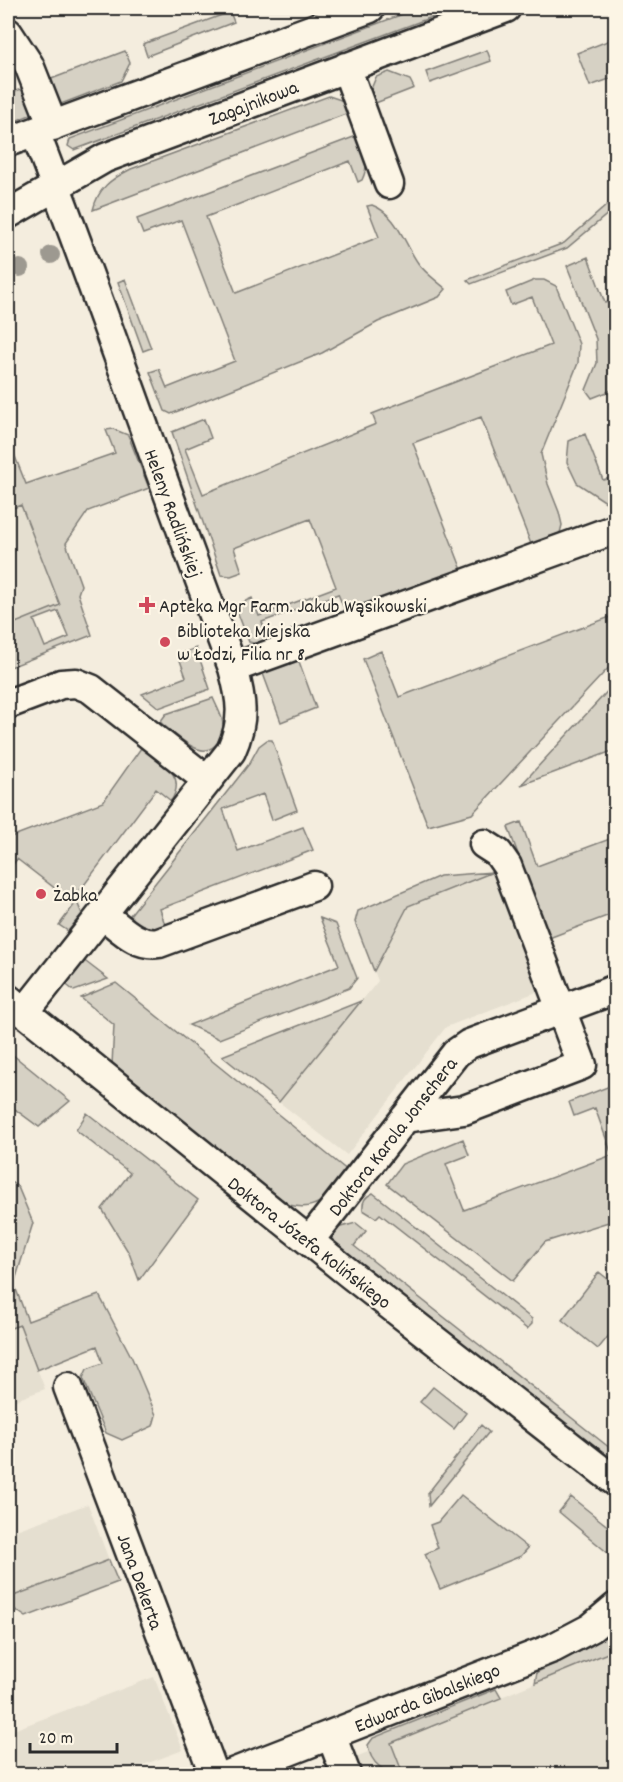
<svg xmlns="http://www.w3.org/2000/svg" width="623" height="1782" viewBox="0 0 623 1782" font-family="Dekko,sans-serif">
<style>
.built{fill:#e5dfd0}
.green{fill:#d6d1c4;stroke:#807e78;stroke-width:1.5;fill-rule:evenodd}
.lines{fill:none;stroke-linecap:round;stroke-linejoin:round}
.minor-casing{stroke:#2b2b2b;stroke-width:33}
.minor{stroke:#fcf5e5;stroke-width:28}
.tree{fill:#9d9990}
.poi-dot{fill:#d1495b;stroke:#fcf5e5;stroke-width:2}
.labels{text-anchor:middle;stroke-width:4.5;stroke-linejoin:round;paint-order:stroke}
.street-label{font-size:20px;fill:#2b2b2b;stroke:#fcf5e5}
.poi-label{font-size:20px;fill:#2b2b2b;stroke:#fcf5e5;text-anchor:start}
</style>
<rect width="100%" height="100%" fill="#f4edde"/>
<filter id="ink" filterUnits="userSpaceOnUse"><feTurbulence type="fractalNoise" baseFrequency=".0167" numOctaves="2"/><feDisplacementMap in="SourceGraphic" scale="12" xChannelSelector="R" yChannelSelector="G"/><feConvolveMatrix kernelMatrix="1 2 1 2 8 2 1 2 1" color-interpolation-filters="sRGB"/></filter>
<g filter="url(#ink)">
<path class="built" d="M8,464l56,140 -56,25z
M493,872l46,119 -93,36 -99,128 -68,-53 99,-121 -4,-10 34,-65z
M20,1325l25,64 -37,14v-74z
M88,1504l21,56 -101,38v-65z
M615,1650v124h-301l76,-31z
M154,1677l29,73 -64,24h-111v-42z"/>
<path class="green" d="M419,8h37l-382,142 -6,-4 2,-7z
M230,12l4,10 -87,34 -4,-12z
M615,38v39l-25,9 -13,-33z
M487,50l4,11 -61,22 -4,-11z
M125,51l5,12 -9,18 -60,23 -9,-7 -6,-16z
M389,72l21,8 4,8 -41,16 -4,-10 7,-17z
M28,87l7,19 -5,9 -22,9 1,-31z
M329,96l18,6 4,10 -258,98c5,-22 18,-31 38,-41z
M359,135c7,17 11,28 3,45l-4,2 -8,-21 -144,56 30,76 143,-56 -12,-31 5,-1c25,9 32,38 46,58 7,10 19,18 28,26l-7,8 -61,25 -56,31 -151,61 -6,-3 -15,-39 9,-3 8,19 68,-27 -54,-141 -38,14 -6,-15z
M615,198v12l-6,3 -42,35 -96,36 -4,-4 97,-37z
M588,257l17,46 11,-4 -1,90 -23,9 -6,-8 11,-27 -1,-24 -29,-73z
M125,279l26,69 -8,3 -25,-69z
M535,280h9l12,6 23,58 -1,19 -37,91 7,30 11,28 3,13 -2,8 -29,11 -50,-127 -68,26 49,127 -116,43 -8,-19 -76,28 7,21 -7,2 -13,-3 -12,-31 4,-8 11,-5 7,18 77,-29 -26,-68 -76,29 8,24 -11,4 -10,-1 -49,-143 32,-13 7,19 -26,11 18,45 173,-70 -4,-10 179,-69 -19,-48 -21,8 -5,-13z
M113,429l15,6 21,53 -61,23 -22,32 15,42 -3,9 14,41 -84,33v-42l52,-21 -39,-100 -13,5v-71l18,45 89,-31 -9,-23zM58,611l11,26 -24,10 -11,-27z
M585,434l18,46 12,-4v32l-38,-25 -10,-21 2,-21z
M615,615v46l-143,153 -44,12 -65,-167 18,-8 18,46z
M196,648l14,41 -51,19 -17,-14 44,-17 -8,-22z
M297,656l19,52 -35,14 -19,-51z
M615,683v67l-94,35z
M213,698c3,7 7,14 9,21 4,15 -7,36 -24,30 -13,-4 -27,-18 -38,-27l6,-8z
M267,740h5l25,70 -25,10 -9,-26 -40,15 15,42 65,-24 10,23 -153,59 6,19c-16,2 -26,0 -36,-13l119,-151 10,-18z
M141,748c20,15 47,26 30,53l-15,-12 -81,108 7,17 -14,17 -9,-6 16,-21 -58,-45 -9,12v-33l95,-36z
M521,822l16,44 78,-29v76l-66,25 -41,-111z
M493,872l-85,34 -34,65 -19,-49 3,-11 82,-35z
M320,918l16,6 21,54 -8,10 -130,51 -30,-14 150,-60z
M82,959l26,20 -34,12 -11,-9z
M116,983l232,188c-19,22 -27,42 -59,34l-177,-140 2,-40 -33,-27z
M361,1001l-82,101 -57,-46z
M8,1051l62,50 -31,26 -31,-23z
M615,1084v136l-70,22 -32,39 -126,-97 15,-20 61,-25 6,16 -23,9 18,46 148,-55 -17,-47 -21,8 -5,-14z
M87,1113l111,87 -59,80 -10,-27 -27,-44 28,-36 -54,-43z
M8,1180l10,7 15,36 -19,61 14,37 71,-26 33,63 24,57 -3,11 -31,14 -16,-7 -23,-55 4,-9 16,-6 -6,-17 -60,24 -17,-45 -12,4z
M373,1193l159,126v5l-5,5 -147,-115 -4,4 -13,-8c-1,-9 2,-13 10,-17z
M356,1223l10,8 -12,15 261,206v14l-282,-220 -2,-6 6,-12z
M599,1272l10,8 6,-8v56l-17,21 -36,-29z
M433,1387l33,26 -12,16 -34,-27z
M481,1425l8,7 -60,74 -1,-13z
M461,1495l67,53 -7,8 -81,33 -15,-35 13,-6 -8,-23 8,-3z
M571,1497l44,35v27l-56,-47z
M109,1560l9,22 -92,35 -16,-11 -2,1v-9z
M615,1629v21l-80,33 2,-11 54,-26z
M496,1689l5,9 -110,45 12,31c-18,1 -33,-11 -35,-29l5,-7z"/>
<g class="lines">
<g class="minor-casing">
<path id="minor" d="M8,33l21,32 24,61
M346,67l43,117
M8,142l362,-134
M8,214l97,-56 401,-150
M233,668l383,-139
M8,704l53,-20 15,-1 15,6 116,91
M102,914c18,13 34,33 57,29l155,-57
M8,999l342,275 266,208
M24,1013l207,-262c14,-31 11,-51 2,-83 -68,-177 -129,-358 -198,-536
M405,1118l59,-8 118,-45 -75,-199 -9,-13 -14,-9
M309,1241l147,-188 13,-9 147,-55
M68,1387l146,387
M331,1735l15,39
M230,1774l323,-126 38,-20 25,-21"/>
</g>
<use href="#minor" class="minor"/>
</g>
<g class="tree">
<circle cx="51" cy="255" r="9"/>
<circle cx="20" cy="268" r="9"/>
</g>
</g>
<g class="poi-dot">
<path d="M144 596h6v6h6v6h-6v6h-6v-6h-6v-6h6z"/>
<circle cx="165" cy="642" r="6"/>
<circle cx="41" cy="894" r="6"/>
</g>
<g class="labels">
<g class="street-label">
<text transform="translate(253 102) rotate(-21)" y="7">Zagajnikowa</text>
<text transform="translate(174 513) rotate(70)" y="7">Heleny Radlińskiej</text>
<text transform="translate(392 1136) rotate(-52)" y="7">Doktora Karola Jonschera</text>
<text transform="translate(310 1242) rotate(38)" y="7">Doktora Józefa Kolińskiego</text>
<text transform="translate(141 1581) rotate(70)" y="7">Jana Dekerta</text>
<text transform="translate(427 1697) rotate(-22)" y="7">Edwarda Gibalskiego</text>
</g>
<g class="poi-label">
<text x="159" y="612">Apteka Mgr Farm. Jakub Wąsikowski</text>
<text x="177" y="637">Biblioteka Miejska<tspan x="177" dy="23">w Łodzi, Filia nr 8</tspan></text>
<text x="53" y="901">Żabka</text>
</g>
</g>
<rect width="623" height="1782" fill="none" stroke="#fcf5e5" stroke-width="30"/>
<rect x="15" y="15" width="593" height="1752" fill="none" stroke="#2b2b2b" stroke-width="2" filter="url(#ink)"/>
<path d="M30 1743v9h87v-9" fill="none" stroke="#2b2b2b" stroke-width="3"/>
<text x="39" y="1743" font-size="18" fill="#2b2b2b" stroke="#fcf5e5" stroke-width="4.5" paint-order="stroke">20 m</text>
</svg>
